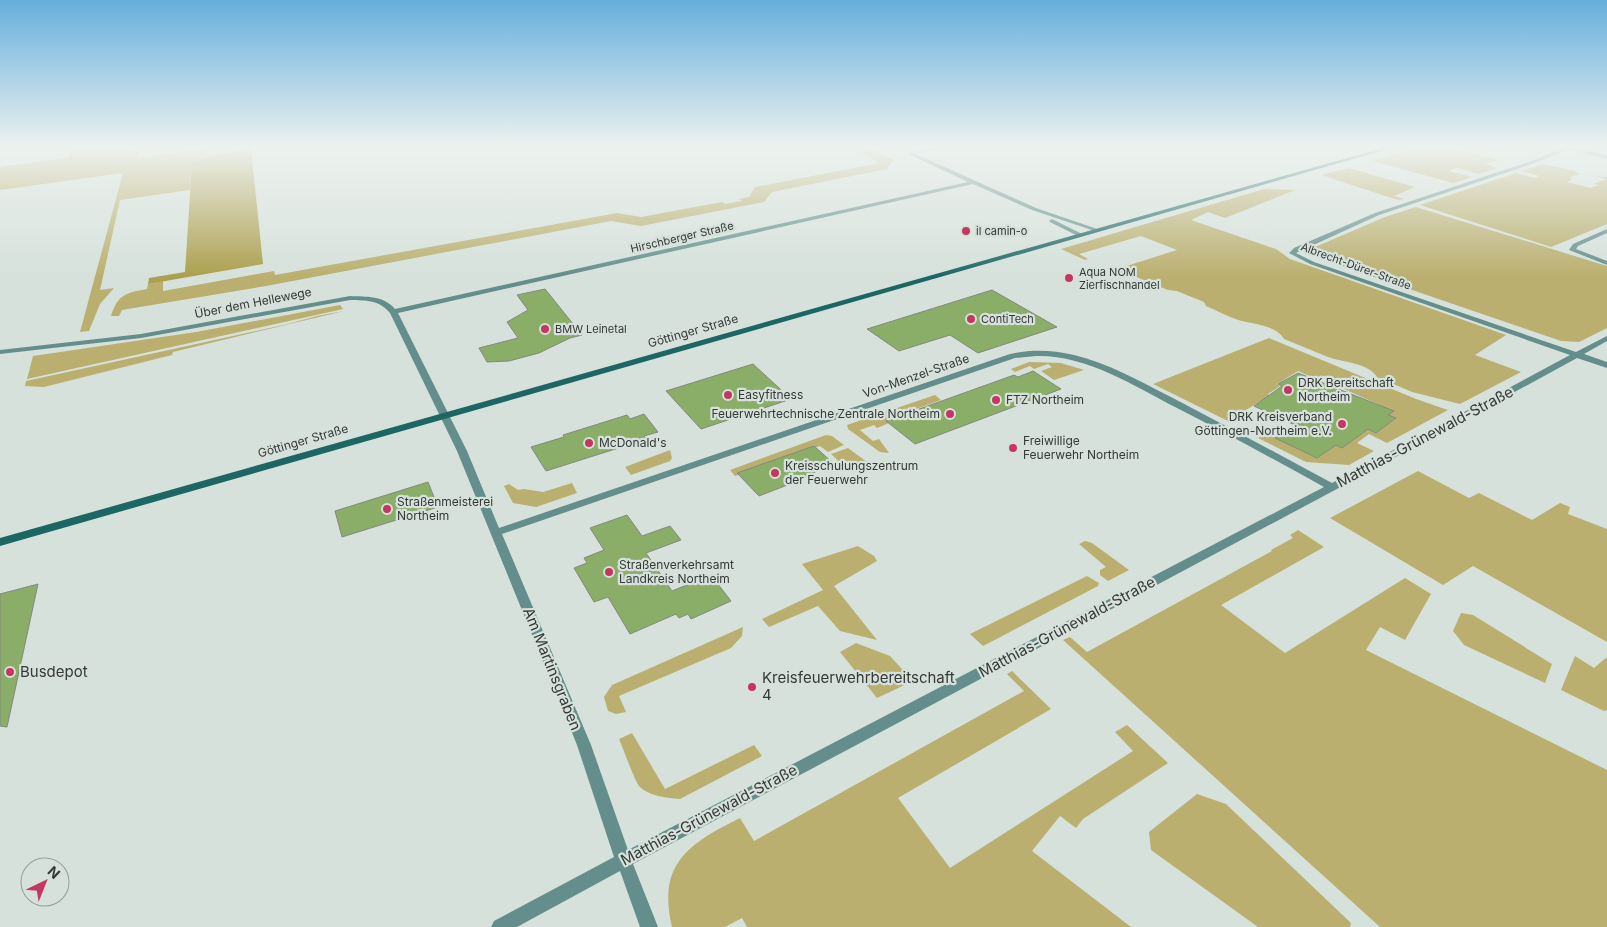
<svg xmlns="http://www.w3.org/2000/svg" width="1607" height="927" viewBox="0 0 1607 927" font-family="Inter,sans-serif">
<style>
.green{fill:#baaf6e}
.forest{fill:#ac9f4e}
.building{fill:#8aad67;stroke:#848980}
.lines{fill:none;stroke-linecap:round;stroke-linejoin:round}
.street{fill:#638e8b;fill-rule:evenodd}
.secondary{fill:#1c6664;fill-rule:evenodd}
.poi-dot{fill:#c53761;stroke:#d6e1db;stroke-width:2}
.labels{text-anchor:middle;stroke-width:4.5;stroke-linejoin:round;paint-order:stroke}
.far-poi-label{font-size:11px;fill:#353937;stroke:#d6e1db;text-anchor:start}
.far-street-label{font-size:11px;fill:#353937;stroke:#d6e1db}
.street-label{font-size:12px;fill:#353937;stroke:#d6e1db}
.poi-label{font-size:12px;fill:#353937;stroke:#d6e1db;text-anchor:start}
.near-street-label{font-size:15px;fill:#353937;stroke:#d6e1db}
.near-poi-label{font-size:15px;fill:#353937;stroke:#d6e1db;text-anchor:start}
</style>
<rect width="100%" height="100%" fill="#d6e1db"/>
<path class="green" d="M84,147h49v5h5l-1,6 70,-9 2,5 -17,9 -2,27 -70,10 -20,90 14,-2 -14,16 -11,27 -9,1 43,-159 -123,17v-23l68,-9 2,-6z
M853,147h14l27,13 -7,9 -115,23 -8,10 -123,24 -30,-5 -345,65 -144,24 -3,6h-8c7,-22 15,-23 36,-27l1,-5 15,-3v10l111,-20 1,4 342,-62 24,4 81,-15 3,2 17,-3 -3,-2 10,-2 6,-10 124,-24z
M1423,147h21l55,13 -14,4 12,4 -18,6 -23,-6 -7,3 23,6 -19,6 -80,-22z
M1543,164l32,7 4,3 -9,3 2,2 -5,3 24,6 8,-3 -6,-1 13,-5 -11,-3 12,1v47l-56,23 -131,-42 96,-32 19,5 4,-2 -18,-5z
M1349,168l66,19 -21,9 10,3 -6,1 -77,-25z
M1264,189l31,1 -70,28 -17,-6 -17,8 85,29 14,10 216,76 -31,20 46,17 -61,32 -48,-12 -35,-15c-10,-15 -33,-14 -49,-20 -15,-6 -29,-12 -44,-18 -7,-13 -29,-15 -42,-18 -12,-3 -24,-10 -36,-15l-2,-4 -27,-11 -9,-1 -51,-21 60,-19 -36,-14 -62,18 9,5 -3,1 -24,-11z
M1416,207l191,59v62l-28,14 -18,-1 -248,-85 -5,-6 77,-33z
M340,305l3,4 -316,70 6,-23 163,-24z
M344,311l-171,41 -1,3 -128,32 -19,-1 1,-5 262,-57 29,-8z
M1269,338l147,61 32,11 -61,33 -18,-9 -12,9 17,8 -25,14 -43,-3 -48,-24 9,-5 50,25 19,-13 6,3 26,-19 8,4 19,-14 -7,-4 5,-4 -49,-22 6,-4 -12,-5 -2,2 -11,-6 -7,4 -20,-9 -21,13 3,2 -12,8 1,2 -41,25 -75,-37z
M1029,362l32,1 23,7 -30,10 -13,-9 11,-4 -4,-3 -14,5 -4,-3 -15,6 -4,-3z
M935,395l6,5 -55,20 3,3 -12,5 -3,-3 -14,5 13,11 6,-2 10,14 -9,-1 -32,-23 -1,-4z
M826,435l6,1 12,9 -16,7 -8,-6 -85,30 -5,-6z
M848,448l19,14 -20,7 -16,-15z
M670,450l2,8 -2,3 -39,14 -6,-8z
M1418,471l51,27 10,-5 53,27 28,-17 10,4 -2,7 39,15v113l-134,-76 -30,19 -113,-67z
M572,483l5,10 -41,14 -23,-4 -9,-17 5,-2 9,6 6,-1 19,3z
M1298,530l26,17 -103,58 64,48 120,-75 26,16 -26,46 -25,-13 -14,23 241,120v157h-227l-317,-287 7,-3 17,15 185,-101 -1,-1 22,-12 -3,-3z
M1085,541l7,2 37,27 -21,11 -8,-6v-5l6,-3 -27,-23z
M858,546l16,10 3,5 -43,25 43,54 -37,-9 -22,-25 -49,21 -7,-8 61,-29 -21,-26z
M1087,576l12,7 -1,3 -115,60 -13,-12z
M1461,613l12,2 79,49 -7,19 -81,-38 -11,-14z
M743,627l-1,9 -11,12 -112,48 7,16 -10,2 -8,-3 -4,-14 8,-12z
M856,643l34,13 23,25 -36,17 -37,-46z
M1575,656l19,12 13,-11v53l-3,1 -43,-21z
M1012,671l39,38 -153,89 52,70 183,-117 -18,-19 12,-7 41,38 -85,56 -7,9 -16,-12 -28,35 99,76h-384l-5,-9 -17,9h-53c-15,-63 16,-83 68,-109l14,23 270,-150 -17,-17z
M632,733l33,56 89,-44 8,11 -82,43c-13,-1 -32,-3 -41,-13 -6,-9 -15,-36 -20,-47z
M1197,794l29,10 125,119 -1,4h-92l-107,-77 -2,-18z"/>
<path class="forest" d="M251,149l12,115 -115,20 1,-6 36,-6 7,-109 16,-7z"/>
<path class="building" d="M545,289l37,46 -12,3 -31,15 -30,8 -22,1 -8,-14 39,-10 -11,-16 21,-12 -11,-15z
M992,290l65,37 -79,26 -28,-18 -51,16 -32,-22z
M753,364l38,35 -90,30 -35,-38z
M1033,371l28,18 -146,55 -29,-23 128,-46 4,2z
M1298,373l96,38 -6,4 8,3 -20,15 -8,-4 -26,19 -6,-3 -19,13 -42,-20 20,-13 -41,-19 28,-20 -4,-2z
M644,414l14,18 -14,4 3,3 -101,32 -15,-24 33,-10 -1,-2 64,-20 3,4z
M814,446l18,16 -29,17 -44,17 -22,-23z
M428,482l10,25 -96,30 -7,-26z
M627,515l15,21 28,-10 11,14 -35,13 26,38 39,-16 20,26 -40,18 -3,-5 -9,4 -3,-4 -46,20 -22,-37 -14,5 -20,-34 13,-5 -3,-5 20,-8 -14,-22z
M38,584l-31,143 -7,-1v-132z"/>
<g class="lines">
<path class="street" d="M933,147h11l-28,7 120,54 64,22 -5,1 -63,-21 -59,-26 -575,129 69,138 32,77 511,-174c21,-5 43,-4 64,1 34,8 65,26 97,42 54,28 107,57 161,86l238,-128 -260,-91 -21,-11 5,-5 81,-35 159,-53 29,-13h10l34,8v4l-39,-10 -30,13 -159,53 -83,38 18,9 262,90 31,-16v5l-23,13 23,8v6l-30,-10 -242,132 -702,374 25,63h-18l-20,-56 -103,56h-26l3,-6 120,-64 -37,-112 -120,-294 -67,-138c-12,-14 -23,-12 -40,-13l-209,38 -141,16v-4l141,-16 209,-38c17,1 33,-1 45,13l573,-127 -60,-28zM1036,356c51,-1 96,29 141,52 49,25 98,52 147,79l-696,363 -37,-105 -89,-211 513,-176z
M1052,219l30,15 1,1 -5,1 -28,-14 -1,-1z
M1607,229v4l-29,13 -2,3 31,12v4l-38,-15 4,-6z"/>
<path class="secondary" d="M1386,147h9l-1395,399v-8z"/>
</g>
<linearGradient id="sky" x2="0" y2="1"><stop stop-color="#66afdc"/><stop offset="0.53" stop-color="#edf2ef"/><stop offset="1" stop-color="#edf2ef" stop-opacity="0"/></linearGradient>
<rect width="1607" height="277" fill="url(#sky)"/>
<g class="poi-dot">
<circle cx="966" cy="231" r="5"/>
<circle cx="1069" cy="278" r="5"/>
<circle cx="971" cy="319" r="5"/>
<circle cx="545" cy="329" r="5"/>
<circle cx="1288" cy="390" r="5"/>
<circle cx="728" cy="395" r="5"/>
<circle cx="996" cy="400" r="5"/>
<circle cx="950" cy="414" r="5"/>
<circle cx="1342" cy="424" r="5"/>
<circle cx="589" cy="443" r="5"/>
<circle cx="1013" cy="448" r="5"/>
<circle cx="775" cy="473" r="5"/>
<circle cx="387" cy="509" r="5"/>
<circle cx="609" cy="572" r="5"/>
<circle cx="10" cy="672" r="5"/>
<circle cx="752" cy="687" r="5"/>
</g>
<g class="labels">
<g class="far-poi-label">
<text x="976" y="235">il camin-o</text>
<text x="1079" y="276">Aqua NOM<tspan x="1079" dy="13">Zierfischhandel</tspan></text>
<text x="981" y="323">ContiTech</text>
<text x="555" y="333">BMW Leinetal</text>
</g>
<g class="far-street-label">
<text transform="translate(682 237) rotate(-13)" y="4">Hirschberger Straße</text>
<text transform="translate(1356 266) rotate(20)" y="4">Albrecht-Dürer-Straße</text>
</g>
<g class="street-label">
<text transform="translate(253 303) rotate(-11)" y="4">Über dem Hellewege</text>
<text transform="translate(693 331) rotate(-16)" y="4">Göttinger Straße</text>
<text transform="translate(916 376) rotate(-19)" y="4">Von-Menzel-Straße</text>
<text transform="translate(303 441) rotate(-16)" y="4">Göttinger Straße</text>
</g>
<g class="poi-label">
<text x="1298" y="387">DRK Bereitschaft<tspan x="1298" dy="14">Northeim</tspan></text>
<text x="738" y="399">Easyfitness</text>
<text x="1006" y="404">FTZ Northeim</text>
<text x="940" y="418" text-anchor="end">Feuerwehrtechnische Zentrale Northeim</text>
<text x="1332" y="421" text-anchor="end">DRK Kreisverband<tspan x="1332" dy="14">Göttingen-Northeim e.V.</tspan></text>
<text x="1023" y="445">Freiwillige<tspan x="1023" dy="14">Feuerwehr Northeim</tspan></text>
<text x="599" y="447">McDonald's</text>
<text x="785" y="470">Kreisschulungszentrum<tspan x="785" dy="14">der Feuerwehr</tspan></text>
<text x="397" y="506">Straßenmeisterei<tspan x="397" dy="14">Northeim</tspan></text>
<text x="619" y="569">Straßenverkehrsamt<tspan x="619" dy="14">Landkreis Northeim</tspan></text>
</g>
<g class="near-street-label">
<text transform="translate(1425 437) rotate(-28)" y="5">Matthias-Grünewald-Straße</text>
<text transform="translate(1067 627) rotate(-28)" y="5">Matthias-Grünewald-Straße</text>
<text transform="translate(552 669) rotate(68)" y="5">Am Martinsgraben</text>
<text transform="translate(709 815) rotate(-28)" y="5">Matthias-Grünewald-Straße</text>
</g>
<g class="near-poi-label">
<text x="20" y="677">Busdepot</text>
<text x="762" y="683">Kreisfeuerwehrbereitschaft<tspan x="762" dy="17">4</tspan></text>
</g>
</g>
<g transform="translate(45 882) rotate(43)"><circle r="24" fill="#d6e1db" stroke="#969e99"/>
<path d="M0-4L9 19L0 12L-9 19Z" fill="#c53761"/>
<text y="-8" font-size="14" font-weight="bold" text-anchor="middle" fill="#353937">N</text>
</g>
</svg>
